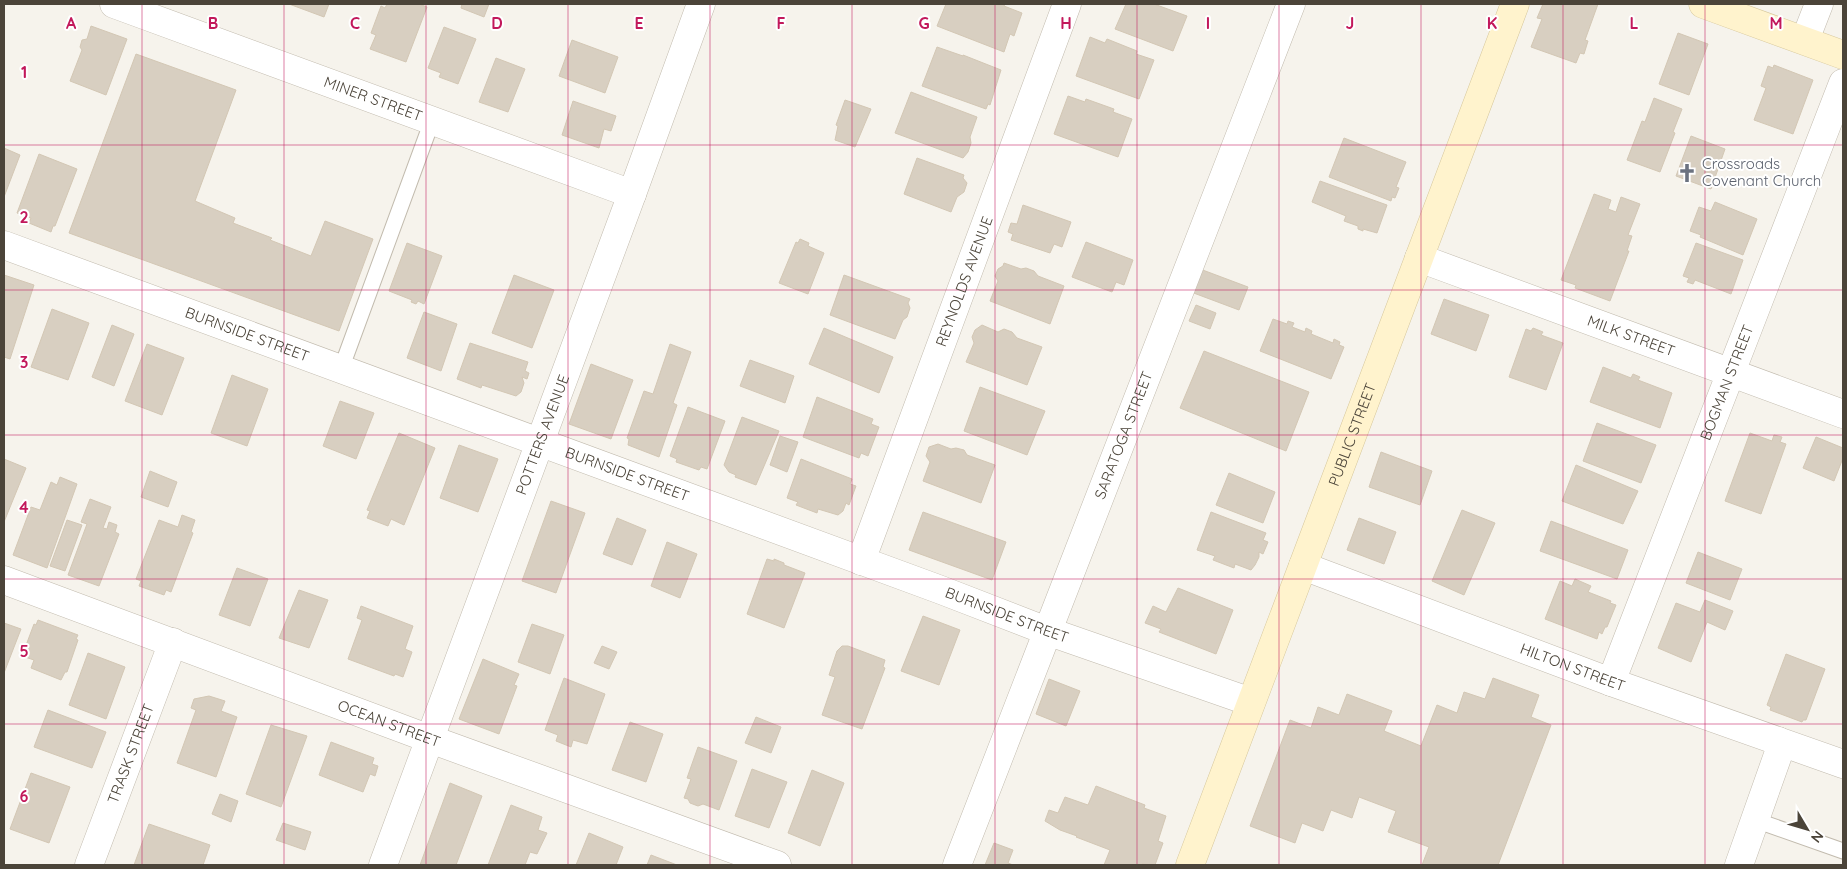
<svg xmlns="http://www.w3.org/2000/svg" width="1847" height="869" viewBox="0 0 1847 869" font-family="Quicksand,sans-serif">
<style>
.building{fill:#d8cfc1;stroke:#d3c7b4}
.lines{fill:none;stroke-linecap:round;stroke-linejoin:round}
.lane-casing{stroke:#c2bbae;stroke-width:17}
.street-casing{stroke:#c2bbae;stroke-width:29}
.secondary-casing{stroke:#d6c79b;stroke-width:29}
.lane{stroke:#fff;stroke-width:15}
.street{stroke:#fff;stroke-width:28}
.secondary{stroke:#fff3cd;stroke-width:28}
.grid{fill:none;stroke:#c2185b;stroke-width:1;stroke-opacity:0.55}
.labels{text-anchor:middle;stroke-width:4;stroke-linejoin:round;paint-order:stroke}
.street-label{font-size:15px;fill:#4b4439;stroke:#fff}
.worship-label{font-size:15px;fill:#5b616d;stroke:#fff;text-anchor:start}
.grid-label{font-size:16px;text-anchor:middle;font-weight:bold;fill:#c2185b;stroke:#fff;stroke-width:4;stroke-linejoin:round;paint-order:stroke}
</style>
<rect width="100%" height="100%" fill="#f6f3ec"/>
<path class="building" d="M289,4h40l-5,13z
M387,4h32l8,3 -21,55 -36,-13 6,-14 -5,-2 10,-27 4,2z
M462,4h27l-5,13 -23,-9z
M946,4h59l-1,2 18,7 -8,23 -4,-2 -6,18 -67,-26z
M1126,4h28l33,12 -14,35 -58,-22z
M1543,4h55l-13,36 3,1 -4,13 -4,-1 -4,10 -45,-16 11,-28 -5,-1z
M91,26l36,13 -21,56 -36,-14 12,-31 -2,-3 2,-7 5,-1z
M444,27l32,12 -18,45 -19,-7 2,-4 -13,-5z
M1678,33l30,11 -19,51 -30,-11z
M1090,37l15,6 2,-4 30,12 -1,3 18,6 -15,39 -63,-23z
M572,40l46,17 -13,36 -46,-17z
M937,47l26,9v-1l38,15 -11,35 -2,-1 -2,5 -64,-23z
M136,54l100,36 -41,111 40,17 -2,5 39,15 -2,2 41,16 14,-35 48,18 -34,92 -270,-98z
M496,58l29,11 -17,43 -29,-10z
M1774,65l39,15 -20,54 -39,-14 12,-32 -5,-2 7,-20 5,2z
M911,92l66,25 -7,20 1,6 -3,9 -5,6 -68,-25z
M1068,96l17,6 1,-3 28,10 -1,3 19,7 -14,38 -64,-23z
M1654,98l28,11 -9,23 2,1 -15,39 -33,-12 15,-39 3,1z
M845,100l26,9 -16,38 -20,-7 3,-14 -2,-1z
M573,101l43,15 -5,15 -7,-2 -5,19 -37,-13z
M1691,136l34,13 -14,40 -35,-13z
M1344,138l62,24 -10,25 3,1 -4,10 -3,-1 -1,4 -62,-24z
M4,148l16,7 -16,42z
M39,154l38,15 -22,57h-2l-2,6 -22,-9 2,-5 -14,-5z
M917,158l47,17 -1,3 4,5 -3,9 -7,5 -6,15 -47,-18z
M1320,181l67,24 -10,28 -14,-4v2l-5,-2v-3l-14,-5 2,-5 -34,-14z
M1594,194l17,6 -3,9 8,3 5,-15 19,7 -12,31 4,1 -5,15h2l-19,50 -35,-13 1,-3 -15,-5z
M1715,202l42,17 -14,36 -43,-18 1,-2 -11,-4 9,-24 12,4z
M1023,205l48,17 -9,25 -8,-3 -4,9 -39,-13 2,-6 -5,-2 3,-9 6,1z
M800,239l9,4 -1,3 16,7 -16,41 -29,-11 17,-41 2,1z
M1086,242l47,18 -9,25 -8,-3 -4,10 -40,-15z
M407,243l35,13 -18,48 -6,-3 -2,3 -5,-2 1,-2 -23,-9z
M1696,243l47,17 -12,34 -36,-14 -2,4 -6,-2 2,-4 -6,-2z
M1004,263l17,6 5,-1 8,3 4,5 26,10 -14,38 -60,-23 8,-20 -3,-5 3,-7 5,-3z
M1200,269l48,18 -9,23 -48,-18z
M4,275l30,10 -24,74 -6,-2z
M514,275l40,15 -22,58 -40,-15z
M844,275l66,24 -2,4 2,5 -3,9 -4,3 -8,19 -65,-24z
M1444,299l45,16 -13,36 -45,-17z
M1196,305l20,8 -6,16 -21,-8z
M52,309l37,14 -21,57 -37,-13z
M424,312l33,12 -16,47 -34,-13z
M1273,319l14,5 1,-3 6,2 -2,4 13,5 1,-4 6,3 -1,3 22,9 1,-4 6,3 -1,3 5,2 -13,32 -71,-28z
M112,325l22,9 -20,52 -22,-9z
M982,325l16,7 6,-3 8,3 5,6 25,9 -15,38 -61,-23 8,-19 -2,-6 3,-7z
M824,328l69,29 -14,36 -70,-29z
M1533,328l10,4 -2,3 22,8 -17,47 -37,-13 17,-48 5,2z
M470,343l58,19 -3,9 4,2 -2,6 -5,-2 2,6 -3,9 -5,4 -34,-11 -1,3 -24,-9z
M147,344l37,14 -22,57 -37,-14z
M670,344l21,8 -18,51 4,2 -18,52 -31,-12 1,-6 -2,-1 17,-47 9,3z
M1204,351l105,41 -23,59 -106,-43z
M750,360l44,16 -9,27 -45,-17z
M591,364l42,16 -22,59 -42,-15z
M1603,367l28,11 2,-4 7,3 -2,3 34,13 -12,35 -70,-26z
M232,375l36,14 -21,57 -36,-13z
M980,387l65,24 -18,44 -63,-24z
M817,397l56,22 -2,5 8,3 -11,29 -7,-3 -2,5 -56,-21z
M340,401l34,12 -18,46 -33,-13z
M688,407l37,14 -18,48 -6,-2 -2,3 -23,-8 1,-3 -7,-3z
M742,417l37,14 -23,54 -21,-8 1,-2 -7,-3 -5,-7z
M1597,423l59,22 -15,38 -58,-22z
M399,433l36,15 -31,77 -13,-6 -3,7 -21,-8 3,-7 -3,-1z
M1750,433l22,8 2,-6 8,2 -2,5 6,2 -25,70 -36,-13z
M780,436l18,6 -11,30 -17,-7z
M1816,437l27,11v10l-9,23 -31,-13z
M938,444l13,5 5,-1 8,2 3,5 28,10 -14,38 -58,-22 7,-19 -4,-6 3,-9z
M459,445l39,14 -20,53 -38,-14z
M1381,452l51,19 -12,34 -51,-18z
M4,459l22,9 -22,54z
M801,459l51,20 -2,5 6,2 -7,19 -3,-2 -3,8 -5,4 -20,-6 -1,4 -21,-8 2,-3 -11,-4z
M1576,465l62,26 -15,33 -61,-23z
M150,471l27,11 -9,25 -27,-10z
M1229,473l46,19 -12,31 -47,-18z
M60,477l17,7 -30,84 -34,-13 18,-48 9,3 11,-28 6,3z
M90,499l21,8 -8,21 4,1 2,-7 8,3 -2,7 4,2 -20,52 -31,-11 19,-51 -6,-2z
M551,501l34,12 -29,80 -34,-12z
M1462,510l33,13 -31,72 -32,-14z
M923,512l83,30 -14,38 -83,-30z
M1211,512l55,21 -3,7 5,2 -5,12 -4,-2v5l-4,8 -4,5 -16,-6 -1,4 -21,-8 2,-4 -18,-6z
M182,515l13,5 -4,12 2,1 -22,59 -5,-2 -2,5 -25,-9 2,-5 -5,-2 23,-59 19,7z
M617,518l29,12 -14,35 -29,-11z
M1359,518l37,14 -12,32 -37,-14z
M67,520l15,5 -17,46 -15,-5z
M1551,521l77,29 -11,29 -77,-28z
M667,542l30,12 -17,44 -29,-12z
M1698,552l44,17 -12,31 -44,-17z
M767,559l7,2v-2l10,4v2l21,8 -21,55 -37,-14z
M237,568l31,11 -18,47 -31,-11z
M1575,579l16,7 -3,6 23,9 -1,2 6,2 -9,22h-2l-3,7 -3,-2 -2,7 -52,-20 15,-38 12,5z
M1178,588l55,22 -17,44 -57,-22 2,-3 -16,-6 8,-17 13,6z
M299,590l29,10 -19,48 -30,-10z
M1705,600l28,11 -8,19 -18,-8 -16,40 -33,-14 18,-45 24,9z
M361,606l52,20 -8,23 7,3 -9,25 -8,-3 -1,2 -46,-17 14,-39 -5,-2z
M923,616l37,14 -21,55 -38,-14z
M38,620l40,15 -2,4 2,1 -11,32h-2l-4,8 -30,-12 3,-8 -12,-4 12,-32 2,1z
M4,623l17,6 -17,44z
M532,624l32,11 -14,39 -32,-12z
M602,646l15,6 -8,17 -15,-6z
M842,646h6l37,14 -2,7 2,1 -23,61 -40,-14 13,-38 -6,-2 8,-24z
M88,653l37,14 -19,52 -37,-14z
M1786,654l39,15 -19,51h-3l-1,2 -32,-12 1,-3 -4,-2z
M483,659l36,15 -5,11 3,1 -18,48 -40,-15z
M564,678l41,16 -18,50 -14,-4 -2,7 -15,-6 2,-6 -13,-5z
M1493,678l46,17 -8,22 20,8 -53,140h-76l7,-18 -41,-15 8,-21 -37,-14 -7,21 -21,-8 -8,21 -21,-8 -7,20 -45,-17 40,-106 21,8 7,-21 21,8 8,-21 45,17 -8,20 37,15 16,-41 20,8 7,-21 21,7z
M1049,679l31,12 -14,35 -30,-12z
M209,696l16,5 -4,10 16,6 -21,60 -39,-14 19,-53 -5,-2 3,-9z
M48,710l58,22 -14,36 -58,-21z
M756,717l25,10 -10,26 -26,-10z
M630,722l33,12 -17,48 -34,-12z
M271,725l36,11 -26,71 -35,-13z
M331,742l43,16 -2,6 6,2 -3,10 -5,-2 -7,18 -44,-17z
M698,747l39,14 -18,49 -16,-6 -5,2 -8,-3 -2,-4 -4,-1 7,-19 -4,-1z
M752,769l35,13 -18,46 -34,-12z
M812,770l32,13 -24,63 -32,-13z
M31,773l39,14 -21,56 -39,-14z
M450,783l32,13 -26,69h-36z
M1096,786l49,19 -1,3 22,8 -8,25 5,2 -8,22 -13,-1 -1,1h-37l6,-15 -34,-13 1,-1 -17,-6 -15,-9 4,-11 9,3 7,-16 23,8z
M220,794l18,7 -7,21 -19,-8z
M511,805l31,12 -4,13 9,3 -10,21 -7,-2 -5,13h-37z
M283,823l28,9 -6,18 -29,-10z
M149,824l61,21 -7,20h-69z
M589,833l34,14 -7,18h-40z
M994,843l19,7 -5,13 5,2h-28z
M651,855l26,10h-30z"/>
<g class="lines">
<g class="lane-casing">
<path id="lane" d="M341,369l91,-248
M1755,820l88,31"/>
</g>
<g class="street-casing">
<g id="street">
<path id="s1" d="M114,4l518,190"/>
<path d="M1805,40l14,-36"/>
<path id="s2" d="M4,245l937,345 106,41 204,71"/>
<path id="s3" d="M1419,258l424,156"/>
<path id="s4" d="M861,561l206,-557"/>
<path id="s5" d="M1303,566l308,116 232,82"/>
<path id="s6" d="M4,580l426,159 347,126"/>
<path id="s7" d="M1611,682l232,-599"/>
<path id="s8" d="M89,865l84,-223"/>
<path id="s9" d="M383,865l249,-671 69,-190"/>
<path id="s10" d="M957,865l334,-861"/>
<path d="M1739,865l40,-113 -1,-11"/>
</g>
</g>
<g class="secondary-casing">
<g id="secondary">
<path d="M1703,4l140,51"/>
<path id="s11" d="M1190,865l325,-861"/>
</g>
</g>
<use href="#lane" class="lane"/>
<use href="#street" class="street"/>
<use href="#secondary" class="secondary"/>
</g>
<path class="grid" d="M142,4v861M284,4v861M426,4v861M568,4v861M710,4v861M852,4v861M995,4v861M1137,4v861M1279,4v861M1421,4v861M1563,4v861M1705,4v861M4,145h1839M4,290h1839M4,435h1839M4,579h1839M4,724h1839"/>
<defs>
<g id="church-bare" transform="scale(1.5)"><path d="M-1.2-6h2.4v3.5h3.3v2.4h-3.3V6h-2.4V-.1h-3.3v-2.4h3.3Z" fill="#6b7280" stroke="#fff" stroke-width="2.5" paint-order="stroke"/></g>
</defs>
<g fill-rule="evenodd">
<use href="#church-bare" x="1687" y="173"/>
</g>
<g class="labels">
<g class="street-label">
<text dy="5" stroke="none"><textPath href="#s1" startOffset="276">MINER STREET</textPath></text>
<text dy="5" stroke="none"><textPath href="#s4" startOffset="298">REYNOLDS AVENUE</textPath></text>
<text dy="5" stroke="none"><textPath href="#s2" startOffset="259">BURNSIDE STREET</textPath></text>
<text dy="5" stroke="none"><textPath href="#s3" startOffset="226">MILK STREET</textPath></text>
<text dy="5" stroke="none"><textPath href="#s7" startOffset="321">BOGMAN STREET</textPath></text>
<text dy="5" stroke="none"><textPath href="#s10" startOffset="461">SARATOGA STREET</textPath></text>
<text dy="5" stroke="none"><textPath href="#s11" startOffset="460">PUBLIC STREET</textPath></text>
<text dy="5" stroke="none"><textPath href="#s9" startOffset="459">POTTERS AVENUE</textPath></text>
<text dy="5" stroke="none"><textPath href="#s2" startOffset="664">BURNSIDE STREET</textPath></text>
<text dy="5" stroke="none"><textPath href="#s2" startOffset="1069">BURNSIDE STREET</textPath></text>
<text dy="5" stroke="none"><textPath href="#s5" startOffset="288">HILTON STREET</textPath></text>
<text dy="5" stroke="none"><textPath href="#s6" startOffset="411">OCEAN STREET</textPath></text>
<text dy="5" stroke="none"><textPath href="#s8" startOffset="119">TRASK STREET</textPath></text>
</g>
<g class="worship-label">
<text x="1702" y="169">Crossroads<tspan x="1702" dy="17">Covenant Church</tspan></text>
</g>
</g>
<g class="grid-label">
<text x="71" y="29">A</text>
<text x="213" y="29">B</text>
<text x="355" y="29">C</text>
<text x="497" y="29">D</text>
<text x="639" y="29">E</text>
<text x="781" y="29">F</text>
<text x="924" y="29">G</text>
<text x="1066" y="29">H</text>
<text x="1208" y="29">I</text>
<text x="1350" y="29">J</text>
<text x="1492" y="29">K</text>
<text x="1634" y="29">L</text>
<text x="1776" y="29">M</text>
<text x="24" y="78">1</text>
<text x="24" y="223">2</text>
<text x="24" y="368">3</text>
<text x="24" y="513">4</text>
<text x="24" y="657">5</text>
<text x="24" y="802">6</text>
</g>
<rect width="1847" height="869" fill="none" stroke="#4b4439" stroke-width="10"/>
<g transform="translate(1807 829) rotate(128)" stroke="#ffffff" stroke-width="4" paint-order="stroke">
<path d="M0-4L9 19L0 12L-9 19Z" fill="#4b4439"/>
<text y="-8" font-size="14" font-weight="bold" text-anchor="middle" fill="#4b4439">N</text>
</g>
</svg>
